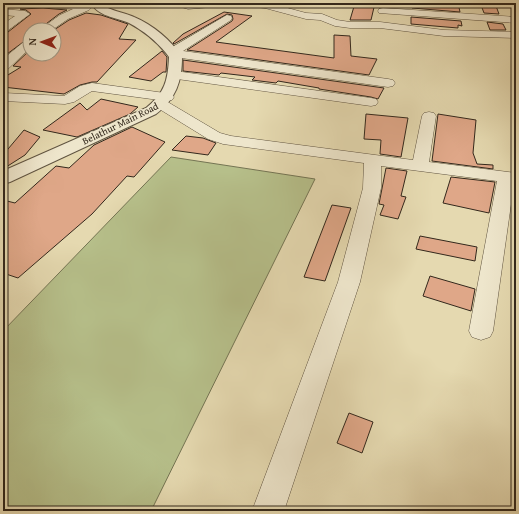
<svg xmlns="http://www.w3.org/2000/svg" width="519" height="514" viewBox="0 0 519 514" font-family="'Gentium Book Plus',serif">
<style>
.green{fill:#b6bf8a;stroke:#747453}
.building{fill:#dfa788;stroke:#33281c}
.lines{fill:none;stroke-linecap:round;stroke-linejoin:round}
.minor-casing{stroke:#605441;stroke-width:1}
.tertiary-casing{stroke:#605441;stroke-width:2}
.minor{fill:#eee6cc;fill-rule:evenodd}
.tertiary{fill:#eee6cc;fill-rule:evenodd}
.labels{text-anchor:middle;stroke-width:3;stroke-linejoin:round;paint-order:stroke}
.far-street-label{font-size:10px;fill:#33281c;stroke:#eee6cc}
</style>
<rect width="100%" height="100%" fill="#e5d9b0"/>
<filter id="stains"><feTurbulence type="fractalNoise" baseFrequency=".005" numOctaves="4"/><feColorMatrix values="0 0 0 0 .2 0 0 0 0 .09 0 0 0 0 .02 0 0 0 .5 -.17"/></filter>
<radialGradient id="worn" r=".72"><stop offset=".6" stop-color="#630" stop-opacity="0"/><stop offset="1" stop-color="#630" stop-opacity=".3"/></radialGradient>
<path class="green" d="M171,157l144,22 -164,332h-148v-180z"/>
<path class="building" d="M355,3h20l-4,17h-21z
M412,3h46l2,9 -48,-4z
M481,5l15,1 3,8 -15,-1z
M43,8l24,2 -8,4 -21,16h-8v7l-27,20v-24l5,-1 23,-18 -5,-4 -6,-1z
M224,12l28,4 -36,26 118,16v-23l16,1 1,20 26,3 -8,16 -182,-25 45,-29 1,-2 -1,-4 -5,-1 -53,30 -1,-1 10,-9z
M86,13l15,2 27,9 -9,15 17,1 -39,42h-5l-12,3 -16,9 -61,-7v-9l18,-11 -8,-1 17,-16v4h24v-24l15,-10z
M411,17l50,4 1,5 -4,-1v3l-47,-4z
M487,22l16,2 3,6h-16z
M162,51l5,6 -1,15h-3l-12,9 -22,-4z
M183,60l201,28 -6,11 -7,-2 -52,-8v-1l-41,-7 -2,2 -24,-3 3,-3 -34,-4 -2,2 -36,-4z
M101,99l37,8 -8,7 -53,23 -34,-7 37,-27 7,7z
M366,114l42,4 -7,39 -21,-3 1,-14 -17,-1z
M438,114l38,6 -3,33 4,11 16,1v4l-61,-8z
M132,127l33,15 -31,35 -7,-1 -35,38 -74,64 -15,-5v-73l12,3 41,-37 13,2 25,-23z
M24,130l16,7 -15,18 -22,14v-14z
M186,136l17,2 13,5 -8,12 -36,-5z
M386,168l21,3 -6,25 5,1 -8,22 -18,-4 4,-10 -5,-1z
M451,177l44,5 -6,31 -46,-10z
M332,205l19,3 -26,73 -21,-4z
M420,236l57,11 -2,14 -59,-12z
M430,276l45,13 -4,22 -48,-15z
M349,413l24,9 -11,31 -25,-10z"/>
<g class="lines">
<g class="minor-casing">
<path id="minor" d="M3,3c13,0 83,-3 89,4l-3,3 -21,9 -16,11h-13l21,-15 13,-6 -30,-2 -40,1z
M174,3h95l37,10 16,1 15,6 13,2h30l64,8 72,2v6l-72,-2 -64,-8h-30l-15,-2 -15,-6 -14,-1 -41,-11 -31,-3 -46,4 -13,-4z
M383,8l133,9v6l-137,-10 -1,-2 1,-2z
M3,9l22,2 5,3 -23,17 -4,1v-8l12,-8 -12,-1z
M227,15l4,1 1,2 -1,2 -48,31 205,28 5,1 2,3 -2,3 -5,1 -214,-30 -4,-1 -3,-4 2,-3z
M30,38v10l-22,21 -5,1v-11l23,-19z
M175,71l196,27 5,1 2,3 -2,3 -5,1 -201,-28 -2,-3 2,-3z
M92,83l80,11 2,3 -2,3 -6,1 54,32 11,3 182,24 9,-44 2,-3 5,-1 5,1 2,3 -7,46 87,11v10h-2l-21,148 -3,6 -9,3 -9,-3 -3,-6 28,-150 -116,-15v22l-21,94 -76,229h-32l86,-229 25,-94 1,-25 -141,-19 -15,-5 -52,-32 -2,-3 2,-3 3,-1 -67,-9 -18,11 -9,2 -62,-3 1,-8 60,3 16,-10z"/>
</g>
<g class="tertiary-casing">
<path id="tertiary" d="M94,3h10v2l4,3c8,4 18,5 26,9 19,8 37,23 48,40 0,24 -6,42 -26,57l-146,68 -7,2v-13l143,-63c19,-15 22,-28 23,-51l-3,-4c-10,-12 -22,-22 -37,-30 -11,-5 -28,-6 -36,-17z"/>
</g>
<use href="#minor" class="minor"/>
<use href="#tertiary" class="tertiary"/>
</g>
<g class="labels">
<g class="far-street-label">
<text transform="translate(120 123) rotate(-26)" y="4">Belathur Main Road</text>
</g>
</g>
<rect width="519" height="514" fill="none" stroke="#e5d9b0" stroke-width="16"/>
<rect x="4" y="4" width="511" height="506" fill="none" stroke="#33281c" stroke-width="2"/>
<rect x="8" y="8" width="503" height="498" fill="none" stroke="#33281c"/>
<g transform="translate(42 42) rotate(271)"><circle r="19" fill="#eee6cc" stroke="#a39a86"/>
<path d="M0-3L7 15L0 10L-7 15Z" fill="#8f2418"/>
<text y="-6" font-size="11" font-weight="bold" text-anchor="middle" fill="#33281c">N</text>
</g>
<rect width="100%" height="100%" filter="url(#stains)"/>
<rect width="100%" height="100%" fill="url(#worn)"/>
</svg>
